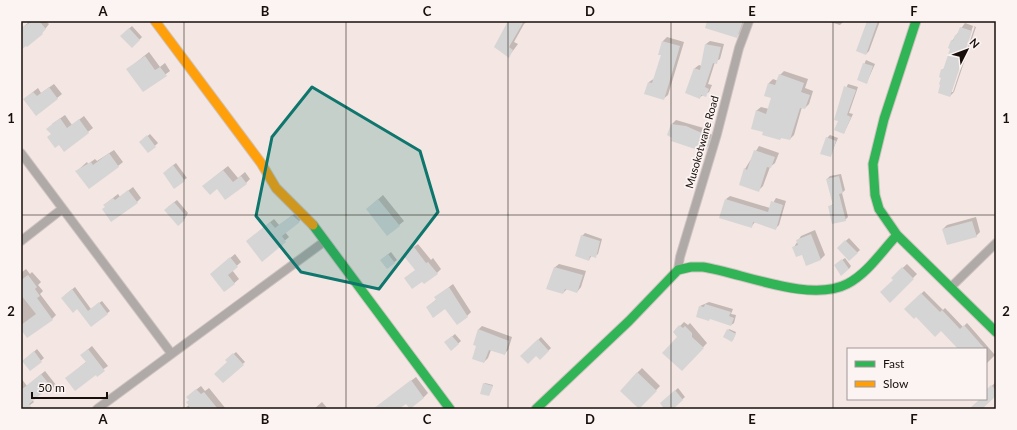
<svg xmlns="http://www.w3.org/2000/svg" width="1017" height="430" viewBox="0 0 1017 430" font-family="Lato,sans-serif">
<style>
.shadow{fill:#0003;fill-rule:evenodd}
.building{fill:#d6d5d6}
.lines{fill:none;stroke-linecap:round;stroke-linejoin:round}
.street-casing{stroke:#cfc4c1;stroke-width:10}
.fast-casing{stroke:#cfc4c1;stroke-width:11}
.slow-casing{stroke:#cfc4c1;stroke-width:11}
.street{stroke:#afaaa8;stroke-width:8}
.fast{stroke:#30b455;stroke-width:9}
.slow{stroke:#ff9f0a;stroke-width:9}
.marked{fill:#0f766e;fill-opacity:0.2;stroke:#0f766e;stroke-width:3;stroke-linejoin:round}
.grid{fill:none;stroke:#180f0b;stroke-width:1;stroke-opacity:0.55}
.labels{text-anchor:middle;stroke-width:3.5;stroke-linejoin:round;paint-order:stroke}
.street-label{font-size:11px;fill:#180f0b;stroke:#fbf4f2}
.neatline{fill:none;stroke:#180f0b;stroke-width:1.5}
.grid-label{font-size:13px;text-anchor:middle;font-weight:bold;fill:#180f0b}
</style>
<rect width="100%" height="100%" fill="#f4e6e2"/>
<path class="shadow" d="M30,21h16l3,3 -7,9 -21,16v-20z
M509,21h18l-3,3 -10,18 4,2 -9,12z
M706,21h39l-4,11 -4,4z
M827,21h17l-4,4z
M868,21h12l-11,30 -3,3z
M965,23l11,4 -22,65 -4,4 -8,-19v-7l4,-3 6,-19v-7zM973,26h2l-22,66h-2z
M132,26l10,11 -10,10 -11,-11z
M667,37l17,5 -16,53 -5,4 -17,-5 3,-12 6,-4 7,-23 1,-14z
M710,41l14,3 -4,15 -5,3 -7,22 4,1 -3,7 -9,5 -13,-4 8,-25 4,-3 3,1 4,-22z
M149,52l11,15 5,-4 5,8 -27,20 -15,-22z
M866,60l9,4 -8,18 -9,-3z
M784,71l24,8 -3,9 8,3 -4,13 -4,4 -3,-1 -8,28 -4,4 -8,-2 -2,2 -16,-7 -8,-21 5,-4 8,2 3,-12 -3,-14 4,-4 5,2 2,-6z
M54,84l8,10 -26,21 -12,-16 14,-11 3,5z
M848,84l10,3 -9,26 4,1 -9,19 -4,-31z
M65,115l7,10 12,-9 9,12 -29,22 -12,-16v-10z
M676,120l31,9 -1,3 7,3 -3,10 -5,4 -33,-25z
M150,134l8,9 -10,9 -6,-11z
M830,135l8,3 -8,18 -3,-18z
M759,146l20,7 -4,10 -5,4 -7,19 -4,4 -14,-21z
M114,150l9,12 -5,4 -41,5 10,-9 1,2 7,-5 2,2z
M176,163l11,15 -3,2 -17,-10z
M228,166l10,12 7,-6 5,7 -4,4 -29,5 -9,-6z
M841,174l4,16 -3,3 6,24 -3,3 -16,-13 4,-3 -6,-25 3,-3z
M133,187l8,11 -4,4 -31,5 -2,-2 14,-11 2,3z
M383,195l21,26 -16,13 -21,-25z
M730,196l40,12 6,-10 10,3 -7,24 -4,4 -20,-7 -4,5 -25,-28z
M177,200l11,13 -4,7 -16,-13z
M297,212l6,6 -18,14 4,5 -27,23 -11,-22 23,-19 5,6z
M976,217l4,15 -4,4 -33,-7 4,-4z
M815,230l10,25 -4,4 -14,5 -4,-10 -9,-7 7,-11z
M585,233l17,6 -4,15 -3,2 -3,-1 -3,5 -7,-24z
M849,238l11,12 -11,10 -11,-12z
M418,244l13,16 2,-2 8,11 -4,4 -21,-3 -8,-19z
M391,252l6,8 -10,8 -6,-8z
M235,254l6,8 -9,8 7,9 -14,12 -14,-17z
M845,258l6,8 -2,3 -11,-6z
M559,264l27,7 -5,16 -4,5 -10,-3 -4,4 -9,-25z
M907,264l10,10 -27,27 4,-21 -2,-2z
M26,269l4,5 2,-2 9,10 -3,3 5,6 -3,3 16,21 -4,4 -31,9v-55z
M453,284l18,28 -4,4 -21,-8 -19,-1 10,-8 3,-5z
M75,287l16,22 11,-8 8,10 -19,15 -14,-18 -12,-13z
M924,291l19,19 2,-2 18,19 4,-4 28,32 -9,9v-15h-17l-28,-20 -35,-20z
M709,302l24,7 -2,5 5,1 -2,8 -3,2 -31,-19z
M684,322l4,3 2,-2 17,20 -25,27 -3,-33 -5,-5z
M482,326l30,11 -4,13 -4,4 -13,-4 -3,8 -4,4 -7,-17 1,-15z
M729,329l7,3 -3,8 -9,-3z
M455,334l6,7 -10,9 -3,-10z
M541,337l10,11 -11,11 -4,-4 -14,1z
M92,346l16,20 -12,8 -29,4 20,-17 -1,-10z
M37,349l7,9 -14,12 -4,-11z
M236,352l9,10 -22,20 5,-20 -1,-2z
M642,368l18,18 -21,22 -7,-30z
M45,371l11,14 -9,8 -2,-4 -13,11 2,2 -4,3 -6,4 -3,-3v-28l6,8z
M416,377l12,16 -4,4 -14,11 -4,-5 -8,6h-17l2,-7z
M996,382v13l-15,14h-11l11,-10h5v-8z
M485,383l8,2 -4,10 -5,-11z
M201,386l4,5 4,-3 17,21h-42l5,-4 3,-12z
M678,388l7,9 -14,12h-5l-2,-8z
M322,402l6,7h-14z"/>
<path class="building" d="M33,21h6l7,8 -4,4 1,1 -16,13 -1,-1 -5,4v-22z
M508,21h16l-15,26 4,3 -4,8 -15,-11z
M707,21h36l-6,17 -32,-10z
M867,21h11l-12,34 -10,-4z
M960,27l12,4 -22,66 -12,-4 2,-8 -1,-1 2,-6 -2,-1 2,-8 2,1 7,-21 -2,-1 3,-8 2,1 2,-6h2z
M129,28l11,12 -8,8 -12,-12z
M662,41l18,5 -16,54 -20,-6 4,-12 4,1 9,-28h-3z
M705,44l16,3 -4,17 -4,-1 -8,24 4,2 -3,8 -5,-2 -1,4 -15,-6 9,-25 6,2z
M145,56l10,14 5,-3 7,9 -24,16 -17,-23z
M863,63l10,3 -6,18 -10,-4z
M779,74l25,9 -3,9 9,3 -5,14 -5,-1 -10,32 -9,-2 -1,2 -18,-5 1,-3 -12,-3 5,-19 10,4 5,-16 -7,-2 4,-13 7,2z
M844,86l12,4 -9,25 4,2 -7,17 -10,-4 4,-9 -4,-1z
M49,87l9,12 -22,17 -13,-17 10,-7 4,4z
M60,118l7,10 12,-9 10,14 -25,19 -5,-7 -4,3 -8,-11 4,-3 -5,-5z
M671,124l15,2 18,8 -1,2 7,3 -4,12 -10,-4 -1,2 -24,-8 1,-3 -5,-3z
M147,135l9,12 -8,6 -9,-11z
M826,137l10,4 -5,16 -11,-3z
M754,150l21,7 -4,11 -4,-1 -8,25 -20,-7 5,-17 3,2z
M109,153l10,14 -30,22 -14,-18 16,-9 2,3z
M173,165l12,16 -11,8 -11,-16z
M223,170l10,12 8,-6 6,8 -22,16 -8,-11 -7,6 -8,-9z
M839,176l4,17 -4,1 7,27 -14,3 -4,-18 5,-1 -7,-26z
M128,190l10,13 -27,19 -9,-13 3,-2 -2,-2 10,-7 2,2z
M378,199l22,27 -13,10 -21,-27z
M725,199l43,13 3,-11 12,4 -7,25 -23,-8 -1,6 -33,-10z
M174,202l12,14 -3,2 2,2 -7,6 -14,-16z
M292,215l8,7 -18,14 4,6 -24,20 -16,-21 24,-19 5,6z
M972,221l5,16 -30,8 -5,-16z
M811,234l10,26 -15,6 -4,-11 -6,2 -4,-10 6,-2 -2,-5z
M581,235l19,6 -4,17 -6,-2 -1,5 -14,-5z
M845,240l13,13 -9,8 -12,-13z
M414,247l12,16 2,-1 10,12 -14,10 -2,-2 -10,7 -8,-11 11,-8 -12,-15z
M388,254l7,9 -8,6 -7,-9z
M230,257l8,10 -10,8 7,9 -11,8 -14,-18z
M842,259l7,10 -8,7 -7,-11z
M554,267l29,8 -6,18 -12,-4 -2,5 -17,-5z
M902,267l12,12 -24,24 -10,-11 13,-12 -2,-2z
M28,275l9,12 -2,2 5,7 -3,2 16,22 -26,18 -6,-8v-5l15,-11 -15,-19v-15z
M449,287l19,30 -11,8 -12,-16 -12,9 -7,-11 10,-7 -2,-3z
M72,289l16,22 11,-9 9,12 -17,13 -14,-18 -4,4 -12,-15z
M921,293l19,19 2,-2 18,19 4,-4 21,24h-27l-17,-18 -6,6 -19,-20 -2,2 -10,-10z
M705,304l26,8 -2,4 5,2 -3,8 -21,-7 -1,2 -13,-4 3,-11 5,1z
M679,325l4,3 2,-2 7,7v4l12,11 -22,23 -20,-18 15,-16 -4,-5z
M478,329l31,12 -4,14 -16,-5 -5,13 -12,-4 4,-13 -3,-1z
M727,329l9,5 -4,8 -9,-5z
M452,336l7,8 -8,7 -7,-9z
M538,339l11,12 -9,9 -4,-4 -8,8 -8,-8z
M88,349l17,22 -8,6 -1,-2 -21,16 -10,-13 21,-16 -6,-7z
M34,351l8,11 -12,9 -8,-10z
M233,353l11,12 -21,18 -9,-9 13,-12 -2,-2z
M637,372l20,19 -18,18 -19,-18z
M41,374l12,15 -6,5 -2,-3 -16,13 4,5h-12v-19z
M411,380l13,18 -14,11 -4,-5 -7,5h-26z
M483,383l10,3 -4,10 -9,-2z
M991,385l5,5v6l-14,13h-13l11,-10h6v-9z
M196,389l5,5 3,-2 14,17h-27l-5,-7 3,-2 -3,-3z
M675,390l8,10 -10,9h-9l-4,-6z"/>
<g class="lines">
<g class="street-casing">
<path id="street" d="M21,153l150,200
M21,241l41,-32
M678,270l2,-13 37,-123 22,-86 10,-27
M951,287l45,-44
M97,409l228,-168"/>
</g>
<g class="fast-casing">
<path id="fast" d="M916,21l-32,98 -11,45 2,31 4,14 18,26 99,97
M313,225l137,184
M536,409l93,-88 49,-51 13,-3h12c39,6 107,36 144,17 20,-10 35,-33 50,-49"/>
</g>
<g class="slow-casing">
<path id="slow" d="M155,21l106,142 15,25 37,37"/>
</g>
<use href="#street" class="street"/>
<use href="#fast" class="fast"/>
<use href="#slow" class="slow"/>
</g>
<path class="marked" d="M312,87l108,64 18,61 -59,77 -78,-17 -45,-56 16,-79z"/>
<path class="grid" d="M184,21v388M346,21v388M508,21v388M671,21v388M833,21v388M21,215h975"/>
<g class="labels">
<g class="street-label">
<text transform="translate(702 142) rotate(-74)" y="4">Musokotwane Road</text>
</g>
</g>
<rect width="1017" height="430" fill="none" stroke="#fbf4f2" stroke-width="44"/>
<rect x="847" y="348" width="140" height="52" fill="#fbf4f2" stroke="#a09896"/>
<rect x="855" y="361" width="20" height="6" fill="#30b455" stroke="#a09896"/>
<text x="883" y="368" font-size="12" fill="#180f0b">Fast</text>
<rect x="855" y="381" width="20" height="6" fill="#ff9f0a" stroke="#a09896"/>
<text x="883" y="388" font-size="12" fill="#180f0b">Slow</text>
<g transform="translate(967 50) rotate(48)" stroke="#fbf4f2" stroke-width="3" paint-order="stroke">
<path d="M0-3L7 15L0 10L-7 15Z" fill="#180f0b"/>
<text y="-6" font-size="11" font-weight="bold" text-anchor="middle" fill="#180f0b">N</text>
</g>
<path d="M32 392v6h75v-6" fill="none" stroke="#180f0b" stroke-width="2"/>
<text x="38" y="392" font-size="12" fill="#180f0b" stroke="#fbf4f2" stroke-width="3" paint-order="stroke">50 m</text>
<rect x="22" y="22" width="973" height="386" class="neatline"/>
<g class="grid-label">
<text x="103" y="16">A</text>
<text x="265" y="16">B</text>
<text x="427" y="16">C</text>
<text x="590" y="16">D</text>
<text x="752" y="16">E</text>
<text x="914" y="16">F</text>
<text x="11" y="123">1</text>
<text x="1006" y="123">1</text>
<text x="11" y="316">2</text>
<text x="1006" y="316">2</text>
<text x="103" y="424">A</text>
<text x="265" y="424">B</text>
<text x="427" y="424">C</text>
<text x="590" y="424">D</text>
<text x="752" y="424">E</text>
<text x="914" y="424">F</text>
</g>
</svg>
